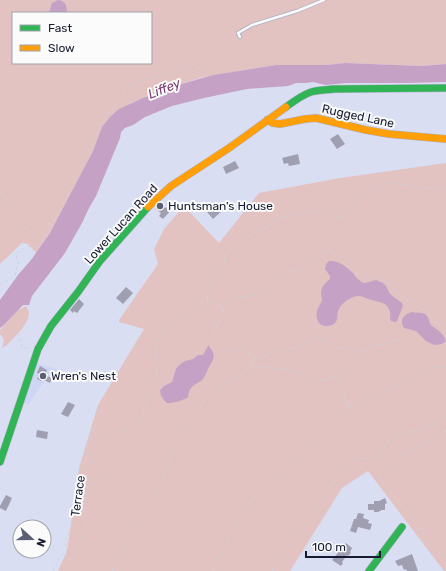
<svg xmlns="http://www.w3.org/2000/svg" width="446" height="571" viewBox="0 0 446 571" font-family="Rubik,sans-serif">
<style>
.built{fill:#ced6f5}
.green{fill:#e3c2c2;fill-rule:evenodd}
.water{fill:#c6a1c6}
.building{fill:#a09fb2}
.lines{fill:none;stroke-linecap:round;stroke-linejoin:round}
.lane-casing{stroke:#abafc3;stroke-width:4}
.fast-casing{stroke:#abafc3;stroke-width:8}
.slow-casing{stroke:#abafc3;stroke-width:8}
.path{stroke:#d1d2d8;stroke-width:1;stroke-dasharray:3 3;stroke-linecap:butt}
.lane{stroke:#f9fafd;stroke-width:2.5}
.fast{stroke:#30b455;stroke-width:7}
.slow{stroke:#ff9f0a;stroke-width:7}
.poi-dot{fill:#5b5f75;stroke:#fafbfa;stroke-width:1.5}
.labels{text-anchor:middle;stroke-width:4;stroke-linejoin:round;paint-order:stroke}
.street-label{font-size:12px;fill:#171b31;stroke:#fafbfa}
.poi-label{font-size:12px;fill:#171b31;stroke:#fafbfa;text-anchor:start}
.water-label{font-size:13px;font-style:italic;fill:#76346c;stroke:#fafbfa}
</style>
<rect width="100%" height="100%" fill="#dadef2"/>
<path class="built" d="M36,363l21,6 -3,9 -6,-3 -19,29h-6z"/>
<path class="green" d="M0,0h446v64l-25,2 -76,-3 -19,2h-50l-63,10 -13,3 -29,9 -40,16 -29,24 -9,24 -31,60 -12,22 -14,20 -8,-9 -6,-1 -22,21zM13,13h138v50h-138z
M446,163v408h-2l-76,-100 -26,17 -52,83h-232l9,-20 12,-83 19,-63 46,-76 -25,-7v-2l39,-56 -4,-15 10,-20 20,-23 35,37 40,-50 81,-15z
M26,306l3,6 -1,7 -6,10 -15,16 -5,3 2,-8 -2,-4 -2,-1v-5l17,-19z"/>
<path class="water" d="M58,0c8,1 9,6 9,13h-18l3,-10z
M345,63l76,3 25,-2v18l-41,1h-58l-22,2 -12,-3 -7,1h-10l-8,3 -41,3 -43,9 -32,8 -27,11 -12,8 -8,3 -4,4 -1,6 -24,58 -7,12 -7,15 -17,30 -33,43 -3,9h-6l-19,20 -4,3v-28l18,-25 13,-15 19,-27 43,-82 9,-24 8,-10 9,-8 24,-11 28,-11 42,-12 63,-10h50z
M329,261c9,-1 18,6 23,11 3,3 4,6 7,8 2,2 4,2 6,3l11,-3 7,3 3,3 4,8 12,9 1,3 -6,15 -1,1 -5,-1c-2,-4 0,-6 -1,-9 -2,-11 -14,-10 -22,-13 -3,-1 -6,-3 -9,-3 -8,0 -18,7 -21,15 -1,4 0,9 -3,12 -2,2 -5,3 -8,3 -8,1 -12,-8 -10,-15 1,-4 4,-7 5,-11 0,-4 -1,-2 -1,-6 0,-7 4,-11 9,-15v-3l-5,-7 1,-5z
M412,312c4,1 9,0 13,2 5,3 3,7 6,11 2,2 3,2 5,4 5,3 9,8 10,12l-4,3 -8,1 -8,-4 -10,-10 -12,-3c-5,-8 0,-14 8,-16z
M208,346h1c9,12 3,14 -2,25 -2,4 -3,8 -6,10 -3,2 -6,3 -8,5 -4,3 -4,7 -5,11 -2,3 -18,7 -21,6 -2,-1 -4,-5 -6,-7l-1,-6 4,-4 8,-4 4,-13 3,-4 6,-4 8,-2 5,-4h5z"/>
<path class="building" d="M338,134l7,10 -8,5 -7,-10z
M298,154l2,10 -11,2 -1,-3 -4,1 -2,-6z
M235,161l4,7 -13,6 -3,-7z
M218,202l6,7 -11,10 -6,-7z
M160,203l6,5 2,-2 4,3 -9,10 -4,-3 2,-3 -6,-5z
M126,287l7,6 -10,11 -7,-6z
M79,299l5,5 -7,9 -3,-2 -1,2 -3,-3z
M40,366l7,4 -2,5 7,3 -2,5 -8,-4 -1,2 -4,-2 2,-5 -2,-1z
M68,402l7,3 -7,12 -7,-3z
M37,430l11,2 -1,7 -11,-2z
M6,495l6,3 -6,13 -6,-3v-2z
M385,498l2,5 -2,1v6h-4v1h-2v1h-5v-2h-6v-6h6v-3h5z
M358,513l6,1 -1,4 6,2 -1,3 4,1 -2,6 -12,-3 -2,6 -6,-2 4,-12h2z
M346,543l6,5 -2,4 1,1 -3,3 -1,-1 -5,7 1,1 -2,3 -9,-6z
M412,554l6,17h-11l-1,-2 -2,1 -2,-5 -4,1 -3,-5z"/>
<g class="lines">
<g class="lane-casing">
<path id="lane" d="M240,37l-2,-4 14,-8 45,-14 27,-11"/>
</g>
<g class="fast-casing">
<path id="fast" d="M286,107c8,-6 16,-12 25,-15 7,-2 16,-2 23,-3l112,-1
M0,462l38,-113 13,-23 27,-34 22,-31 48,-54
M369,571l33,-44"/>
</g>
<g class="slow-casing">
<path id="slow" d="M267,120l6,3 7,1 25,-5 11,-1 50,12 23,4 57,5
M148,207l23,-21 58,-38 57,-41"/>
</g>
<path class="path" d="M0,193c8,9 16,16 18,28l24,20
M0,285l15,-9 3,-13 -2,-9 11,-8 11,2 22,-37 39,-81 9,-16 12,-12 7,-16 65,-21 9,3
M207,299l5,-19 3,-7 9,-9 2,-10 10,-8 18,-14 13,-5 10,-8 4,-1 32,-7h8l13,7 9,-2 7,-6 9,-16 3,-2 18,-6 13,-3 38,6 11,-1 4,2
M17,334l3,1 1,10 5,3h5
M253,360l22,-8 23,-5 9,-7 7,-2 12,3 6,4 6,3 9,1 17,2
M251,367c1,-6 2,-8 -1,-13 -7,-11 -17,0 -24,-4 -5,-3 -8,-9 -11,-13v-6l10,-26 2,-2 8,-5 19,-3 8,-3 15,-13 12,-7 8,-2 19,-15 4,-2 6,-2h5l4,3 7,9 11,7 8,7 19,1 7,4 12,12 11,9 20,10 16,20
M335,378c11,6 8,20 14,30
M446,431l-39,21 -4,3 -7,8 -15,7 -2,3 -1,3 67,84 1,3
M53,571l7,-15 7,-5 -2,-9 11,-25 1,-14 2,-4 1,-6 2,-23 4,-12 2,-17 4,-10 9,-14
M63,571l4,-6 21,-43c-1,-5 -3,-8 -4,-12 -4,-19 11,-24 19,-36l-1,-3 -9,-8 -3,-6 1,-7 2,-3 14,-13 11,-2 22,-10 3,-7 3,-18 11,-20v-11l-1,-17 3,-12 9,-11 17,-14 20,-12 17,6 1,4
M112,571l8,-11 9,-20 24,-42 11,-22 11,-29 6,-13 13,-16 10,-18 5,-5 42,-28c10,-2 19,1 28,2 6,1 11,1 16,2 16,6 22,13 40,6l25,-21 7,-8 3,-2 15,-2 11,-4 8,2
M213,571l5,-11 7,-10 4,-14 23,-36 19,-19 28,-22 14,-17 21,-18 12,-15 20,-12 33,-11 37,-18 10,-1
M272,571l21,-31 17,-22 36,-54c3,-2 6,-4 9,-5 7,-2 15,2 22,-3 8,-5 9,-16 19,-22l20,-3 30,-13"/>
<use href="#lane" class="lane"/>
<use href="#fast" class="fast"/>
<use href="#slow" class="slow"/>
</g>
<g class="poi-dot">
<circle cx="160" cy="206" r="4"/>
<circle cx="43" cy="376" r="4"/>
</g>
<g class="labels">
<g class="street-label">
<text transform="translate(358 116) rotate(12)" y="4">Rugged Lane</text>
<text transform="translate(121 224) rotate(-48)" y="4">Lower Lucan Road</text>
<text transform="translate(78 496) rotate(-82)" y="4">Terrace</text>
</g>
<g class="poi-label">
<text x="168" y="210">Huntsman's House</text>
<text x="51" y="380">Wren's Nest</text>
</g>
<g class="water-label">
<text transform="translate(164 88) rotate(-22)" y="5">Liffey</text>
</g>
</g>
<rect x="12" y="12" width="140" height="52" fill="#fafbfa" stroke="#9fa1aa"/>
<rect x="20" y="25" width="20" height="6" fill="#30b455" stroke="#9fa1aa"/>
<text x="48" y="32" font-size="12" fill="#171b31">Fast</text>
<rect x="20" y="45" width="20" height="6" fill="#ff9f0a" stroke="#9fa1aa"/>
<text x="48" y="52" font-size="12" fill="#171b31">Slow</text>
<g transform="translate(32 539) rotate(111)"><circle r="19" fill="#fafbfa" stroke="#9fa1aa"/>
<path d="M0-3L7 15L0 10L-7 15Z" fill="#5b5f75"/>
<text y="-6" font-size="11" font-weight="bold" text-anchor="middle" fill="#171b31">N</text>
</g>
<path d="M306 551v6h74v-6" fill="none" stroke="#171b31" stroke-width="2"/>
<text x="312" y="551" font-size="12" fill="#171b31" stroke="#fafbfa" stroke-width="3" paint-order="stroke">100 m</text>
</svg>
